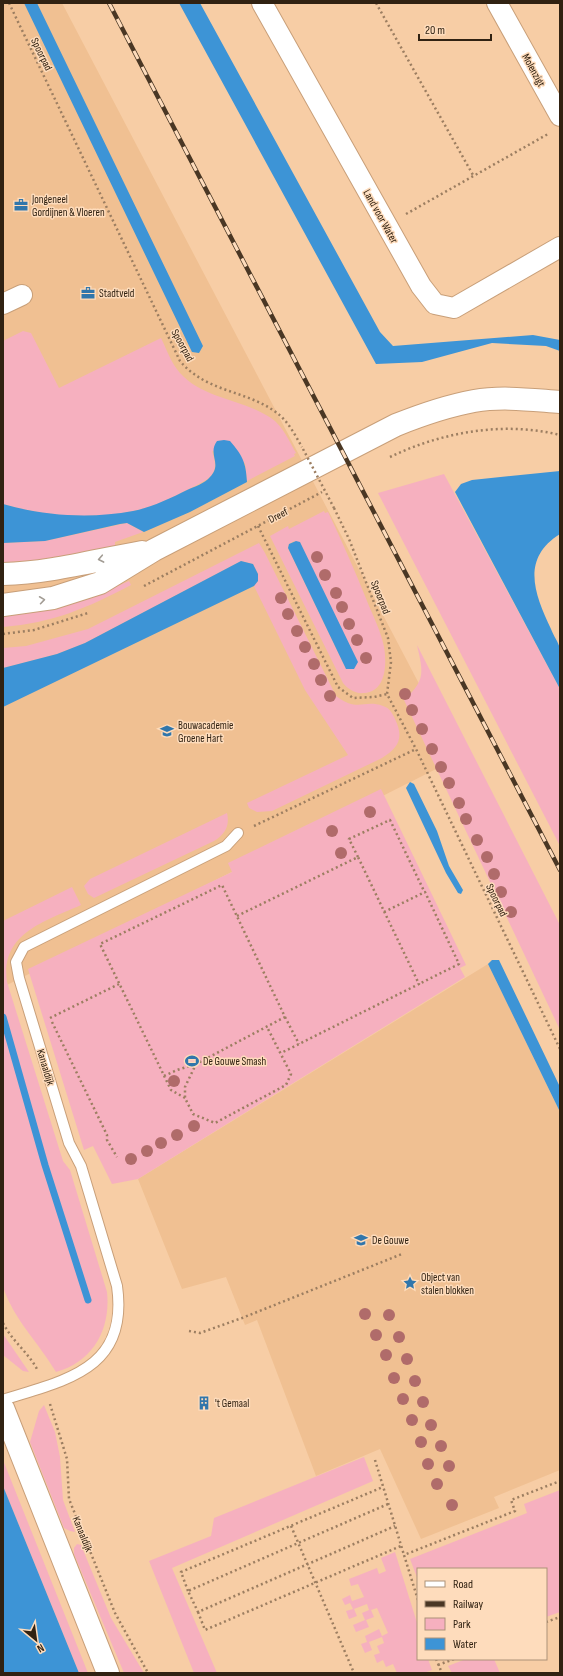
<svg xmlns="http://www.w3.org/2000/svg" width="563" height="1676" viewBox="0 0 563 1676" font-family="'Sofia Sans Condensed',sans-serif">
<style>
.built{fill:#f0c092}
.green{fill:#f6b0bf;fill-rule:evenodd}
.water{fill:#3d94d6}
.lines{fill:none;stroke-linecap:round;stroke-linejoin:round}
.stream{stroke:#3d94d6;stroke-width:7}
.lane-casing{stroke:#c89f79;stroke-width:12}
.street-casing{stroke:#c89f79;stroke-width:22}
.secondary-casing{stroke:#c89f79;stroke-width:24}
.path{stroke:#9c7e61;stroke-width:2.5;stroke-dasharray:2 3;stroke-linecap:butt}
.lane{stroke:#fff;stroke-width:10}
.street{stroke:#fff;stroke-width:20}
.secondary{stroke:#fff;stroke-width:22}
.rail-casing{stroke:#4a3724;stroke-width:4.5}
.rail{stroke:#fedcbc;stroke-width:3;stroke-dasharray:9;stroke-linecap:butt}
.path-bridge{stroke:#9c7e61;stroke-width:2.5;stroke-dasharray:2 3;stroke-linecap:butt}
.tree{fill:#b06b6a}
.oneway{stroke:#a29c94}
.labels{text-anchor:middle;stroke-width:3;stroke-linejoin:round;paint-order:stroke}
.street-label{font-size:11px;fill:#312212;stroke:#fedcbc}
.poi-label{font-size:11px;fill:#312212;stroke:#fedcbc;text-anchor:start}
</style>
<rect width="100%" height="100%" fill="#f7cda5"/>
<path class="built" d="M3,3h59l396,755 -455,229z
M488,964l72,148v358l-66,27 5,11 -78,31 -41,-90 -64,27 -59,-156 -12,5 -19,-48 -44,12 -44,-110z"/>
<path class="green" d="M23,331l8,2 28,55 102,-50c6,12 10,25 19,35 23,26 63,26 91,45 12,8 18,23 25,35l-2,1 1,2 -48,25 -2,-18 -33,-12c9,26 -4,28 -25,39 -16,8 -36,18 -54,21 -41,9 -90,5 -130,-7v-163z
M444,474l116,215v157l-182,-353z
M324,511l1,2 3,-1c14,29 27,59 39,89 6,15 14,30 17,46 3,17 2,45 -20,46 -9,1 -16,-4 -21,-10l-73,-147 18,-10 1,3zM294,541l52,128 -58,-121 1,-4z
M127,523l16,9 -28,10v4c-37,10 -73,16 -112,16v-19l42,-2z
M259,543l6,10 71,143c23,17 27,3 47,10 7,2 9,7 12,13 9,19 4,28 -13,39l-110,53 -15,1 -8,-4 -2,-5 101,-48 -43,-65 -51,-104 4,-5v-7l-5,-10 -12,-3 -156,82 -28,11 -54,14v-20l23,-2 62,-17z
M129,581l2,4c-44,23 -78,38 -128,42v-13l110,-26z
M417,645l143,280v105l-156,-330c22,-20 19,-28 13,-55z
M381,789l85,176 -6,3 5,9 -327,202 -26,5 -19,-38 -9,4 -56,-181 204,-97 -4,-9z
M227,813c3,13 -2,21 -13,28l-120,57 -6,-4 -4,-8 6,-7z
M72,887l9,18c-35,16 -81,28 -74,77l56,179 7,9 37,122c4,37 -14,70 -51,80 -17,-29 -42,-52 -53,-85v-366z
M3,1334l26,38 -6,-1 -20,-16z
M44,1405l11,27 5,25 3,43 12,32 -5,-1 -6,-3 -34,-86 9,-31z
M364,1457l9,24 -201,87 45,105h-23l-45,-112 62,-25 3,-18z
M3,1460l85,213h-9l-76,-187z
M560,1490v122l-14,5v-48h-128v11l-8,-21 117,-46 -3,-9z
M77,1544l4,1 30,73 33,55h-20l-50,-119v-6z
M395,1552l23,74v33h10l4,11 -8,3h-27l-4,-9 -7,3 -3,-7 -6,3 -3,-8 6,-2 -3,-7 7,-3 -2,-6 -13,5 3,8 -7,3 -4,-9 6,-2 -2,-6 14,-7 3,7 6,-3 -11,-25 -6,2 3,7 -8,3 3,7 -13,5 -3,-7 12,-5 -3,-7 7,-3 -2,-6 -13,5 3,7 -8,3 -3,-8 7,-2 -3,-6 -5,2 -3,-6 8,-4 2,6 12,-4 -6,-13 -7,2 -2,-7 28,-11 2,6 7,-3 -5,-13z
M466,1659h28l6,14h-48l-4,-7z"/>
<path class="water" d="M24,3h13l166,343 -4,7 -7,-1z
M179,3h21l180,329 13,14 140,-11 27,5v11l-14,-5 -54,-3 -70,19 -46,2z
M224,440l6,1c13,15 16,22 17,41l-57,30 -46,20 -17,-9 -7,1 -75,17 -42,2v-39c41,12 88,15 130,7 17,-3 38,-13 54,-21 7,-3 18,-7 23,-13 13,-14 -3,-22 7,-36z
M560,471v63c-40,25 -25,61 -9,95 2,6 8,14 9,20 3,12 0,28 0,40l-105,-197 6,-8 11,-4z
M296,541l4,1 58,120 -4,7h-8l-58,-121 1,-4z
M241,561l12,3 5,10v7l-4,5 -251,121v-39l54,-14 28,-11z
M410,782l4,2 23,47 12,35 14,24 -2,4 -3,-1 -12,-20 -40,-85z
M492,960h7l61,127v25l-72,-148z
M3,1486l76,187h-76z"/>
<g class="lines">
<path class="stream" d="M3,1017l42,148 43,135"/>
<g class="lane-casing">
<path id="lane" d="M3,1400c62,-20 126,-30 114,-114l-36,-120 -12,-23 -50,-165 -3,-16 8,-15 202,-101 12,-13"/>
</g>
<g class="street-casing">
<path id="street" d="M262,3l159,283 14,18 19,4 106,-61
M497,3l63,113
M3,304l19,-9"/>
</g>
<g class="secondary-casing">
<path id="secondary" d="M3,574c47,-1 93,-14 139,-22
M3,605l50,-7 47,-15 54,-33 242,-125c25,-10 51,-19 78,-24 29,-5 58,-1 86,1
M3,1408l105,265"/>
</g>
<path class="path" d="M9,3l171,358c27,32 67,29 97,52 11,8 18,22 25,34
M376,3l97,172
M406,214l142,-80
M390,457c52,-25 114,-36 170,-22
M334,508l15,31 39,99 3,24 -4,32 29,55 144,300
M258,526l80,161 15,11 21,-1 13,-3
M144,586l178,-94
M3,634l31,-4 54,-17
M254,826l162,-77
M358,857l-9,-18 41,-19 34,71
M384,912l41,-20 34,72 -40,20
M237,916l121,-59 61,127 -138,69
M285,1017l14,27
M50,1018l69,-34
M52,1022l55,113v5l10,17
M164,1076l13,-6 19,-6
M185,1098l-14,-8 -71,-146 122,-59 63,132 -89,47 -11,23v11l8,16 22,9 71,-38 5,-11 -24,-47
M3,1323c9,18 26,30 35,48
M189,1331l11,2 42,-15 160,-64
M50,1404l17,55 2,40 46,114 33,60
M375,1460l29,95
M388,1504l-200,87 10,21 197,-86
M291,1526l63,147
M188,1591l-7,-19 202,-85
M418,1600l-14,-45 111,-44 -4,-11 49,-19
M198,1612l7,18 196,-84
M546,1622l14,-5
M436,1659l6,14
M438,1665l16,-6"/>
<use href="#lane" class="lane"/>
<use href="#street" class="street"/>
<use href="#secondary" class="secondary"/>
<g class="rail-casing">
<path id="rail" d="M109,3l451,867"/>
</g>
<use href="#rail" class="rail"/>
<path class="path-bridge" d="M303,449l31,59"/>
</g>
<g class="tree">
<circle cx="317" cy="557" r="6"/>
<circle cx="325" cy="575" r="6"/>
<circle cx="336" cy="593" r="6"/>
<circle cx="281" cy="598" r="6"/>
<circle cx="342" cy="607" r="6"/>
<circle cx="288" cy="614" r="6"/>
<circle cx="349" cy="624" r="6"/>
<circle cx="297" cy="631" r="6"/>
<circle cx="357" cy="640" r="6"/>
<circle cx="305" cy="647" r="6"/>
<circle cx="366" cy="658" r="6"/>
<circle cx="314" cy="664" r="6"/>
<circle cx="321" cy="680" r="6"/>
<circle cx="405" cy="694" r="6"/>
<circle cx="330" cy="696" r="6"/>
<circle cx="412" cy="710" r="6"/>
<circle cx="422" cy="729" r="6"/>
<circle cx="432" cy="749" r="6"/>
<circle cx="441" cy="767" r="6"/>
<circle cx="449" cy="783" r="6"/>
<circle cx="459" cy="803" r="6"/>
<circle cx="370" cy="812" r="6"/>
<circle cx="466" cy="819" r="6"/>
<circle cx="332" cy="831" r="6"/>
<circle cx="477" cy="840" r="6"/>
<circle cx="341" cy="853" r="6"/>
<circle cx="487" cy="857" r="6"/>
<circle cx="494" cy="874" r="6"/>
<circle cx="501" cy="892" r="6"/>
<circle cx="511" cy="912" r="6"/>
<circle cx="174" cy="1081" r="6"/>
<circle cx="194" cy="1126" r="6"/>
<circle cx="177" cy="1135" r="6"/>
<circle cx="161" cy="1143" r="6"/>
<circle cx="147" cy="1151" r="6"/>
<circle cx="131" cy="1159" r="6"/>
<circle cx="365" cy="1314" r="6"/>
<circle cx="389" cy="1315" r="6"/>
<circle cx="376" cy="1335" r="6"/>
<circle cx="399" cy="1337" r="6"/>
<circle cx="386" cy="1355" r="6"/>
<circle cx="407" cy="1359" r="6"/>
<circle cx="394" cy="1378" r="6"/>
<circle cx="415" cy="1381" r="6"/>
<circle cx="403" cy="1399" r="6"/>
<circle cx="423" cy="1402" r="6"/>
<circle cx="412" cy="1420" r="6"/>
<circle cx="431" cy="1425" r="6"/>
<circle cx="421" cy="1442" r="6"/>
<circle cx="441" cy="1446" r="6"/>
<circle cx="428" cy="1464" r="6"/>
<circle cx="449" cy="1466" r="6"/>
<circle cx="437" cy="1484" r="6"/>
<circle cx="452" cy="1505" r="6"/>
</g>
<defs><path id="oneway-chevron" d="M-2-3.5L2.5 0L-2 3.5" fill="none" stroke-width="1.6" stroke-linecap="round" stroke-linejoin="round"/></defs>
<g class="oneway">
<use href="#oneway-chevron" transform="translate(101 559) rotate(169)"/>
<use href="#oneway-chevron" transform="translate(42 600) rotate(-8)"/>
</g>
<defs>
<g id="office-bare" transform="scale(1.08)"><path d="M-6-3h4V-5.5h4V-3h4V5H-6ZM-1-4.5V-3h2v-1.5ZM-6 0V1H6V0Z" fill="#3176ab" stroke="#fedcbc" stroke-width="2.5" paint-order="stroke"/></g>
<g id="university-bare" transform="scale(1.08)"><path d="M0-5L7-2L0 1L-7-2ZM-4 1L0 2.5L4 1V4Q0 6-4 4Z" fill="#3176ab" stroke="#fedcbc" stroke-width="2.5" paint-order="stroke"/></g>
<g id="stadium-bare" transform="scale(1.08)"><path d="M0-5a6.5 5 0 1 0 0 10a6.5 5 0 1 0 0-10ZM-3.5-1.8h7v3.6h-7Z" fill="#3176ab" stroke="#fedcbc" stroke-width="2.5" paint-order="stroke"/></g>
<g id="school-bare" transform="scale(1.08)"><path d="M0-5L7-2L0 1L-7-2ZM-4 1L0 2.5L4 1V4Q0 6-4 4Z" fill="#3176ab" stroke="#fedcbc" stroke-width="2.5" paint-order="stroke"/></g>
<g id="sight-bare" transform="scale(1.08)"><path d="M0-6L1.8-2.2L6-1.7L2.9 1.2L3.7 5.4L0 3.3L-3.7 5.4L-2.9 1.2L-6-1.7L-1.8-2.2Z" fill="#3176ab" stroke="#fedcbc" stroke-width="2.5" paint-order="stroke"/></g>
<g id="building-bare" transform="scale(1.08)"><path d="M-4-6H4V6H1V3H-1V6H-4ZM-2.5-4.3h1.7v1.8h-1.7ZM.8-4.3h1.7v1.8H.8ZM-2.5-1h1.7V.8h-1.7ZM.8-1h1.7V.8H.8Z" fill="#3176ab" stroke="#fedcbc" stroke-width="2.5" paint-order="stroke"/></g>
</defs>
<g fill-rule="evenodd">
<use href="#office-bare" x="21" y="205"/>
<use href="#office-bare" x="88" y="293"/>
<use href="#university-bare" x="167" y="731"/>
<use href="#stadium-bare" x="192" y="1061"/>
<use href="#school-bare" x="361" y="1240"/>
<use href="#sight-bare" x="410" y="1283"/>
<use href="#building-bare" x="204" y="1403"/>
</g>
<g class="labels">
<g class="street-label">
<text transform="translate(42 54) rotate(64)" y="4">Spoorpad</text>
<text transform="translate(534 70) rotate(61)" y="4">Molenzigt</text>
<text transform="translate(381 216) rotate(61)" y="4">Land voor Water</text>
<text transform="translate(183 345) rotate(61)" y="4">Spoorpad</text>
<text transform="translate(278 515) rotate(-28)" y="4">Dreef</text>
<text transform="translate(381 597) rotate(68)" y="4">Spoorpad</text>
<text transform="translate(497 900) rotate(64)" y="4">Spoorpad</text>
<text transform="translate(46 1067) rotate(73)" y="4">Kanaaldijk</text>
<text transform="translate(83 1534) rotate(68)" y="4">Kanaaldijk</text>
</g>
<g class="poi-label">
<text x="32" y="203">Jongeneel<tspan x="32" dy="13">Gordijnen &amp; Vloeren</tspan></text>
<text x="99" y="297">Stadtveld</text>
<text x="178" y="729">Bouwacademie<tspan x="178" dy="13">Groene Hart</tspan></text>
<text x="203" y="1065">De Gouwe Smash</text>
<text x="372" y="1244">De Gouwe</text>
<text x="421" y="1281">Object van<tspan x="421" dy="13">stalen blokken</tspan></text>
<text x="215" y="1407">'t Gemaal</text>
</g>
</g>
<rect width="563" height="1676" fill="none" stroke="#312212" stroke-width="8"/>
<rect x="417" y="1568" width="130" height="92" fill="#fedcbc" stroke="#ac9278"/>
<rect x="425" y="1581" width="20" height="6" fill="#ffffff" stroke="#ac9278"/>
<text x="453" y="1588" font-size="12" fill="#312212">Road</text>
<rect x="425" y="1601" width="20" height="6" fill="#4a3724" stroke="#ac9278"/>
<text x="453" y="1608" font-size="12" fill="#312212">Railway</text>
<rect x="425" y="1618" width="20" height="12" fill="#f6b0bf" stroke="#ac9278"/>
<text x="453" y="1628" font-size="12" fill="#312212">Park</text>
<rect x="425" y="1638" width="20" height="12" fill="#3d94d6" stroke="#ac9278"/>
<text x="453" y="1648" font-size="12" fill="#312212">Water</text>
<g transform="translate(36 1640) rotate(151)" stroke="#fedcbc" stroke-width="3" paint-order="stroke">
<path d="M0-3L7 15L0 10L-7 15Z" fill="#312212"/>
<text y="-6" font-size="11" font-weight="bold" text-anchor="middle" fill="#312212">N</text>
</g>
<path d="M419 34v6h72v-6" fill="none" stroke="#312212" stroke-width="2"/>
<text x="425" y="34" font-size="12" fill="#312212" stroke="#fedcbc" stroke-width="3" paint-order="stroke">20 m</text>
</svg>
